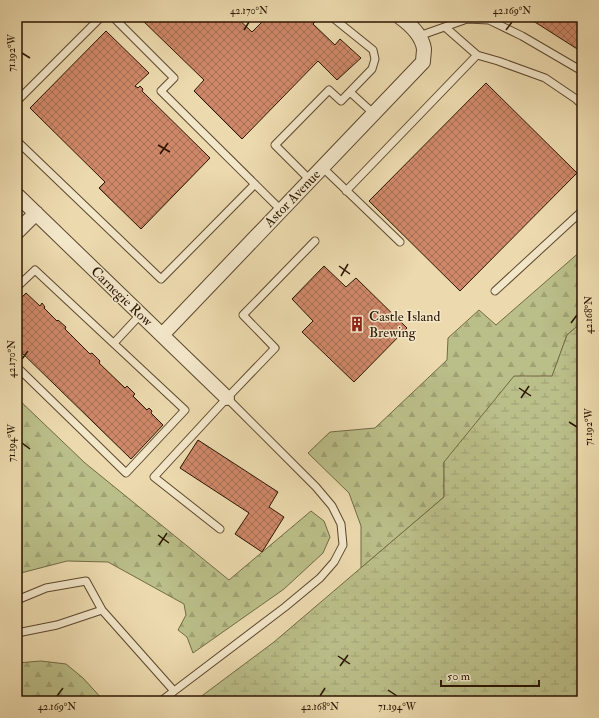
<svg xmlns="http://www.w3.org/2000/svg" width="599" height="718" viewBox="0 0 599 718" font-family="'IM FELL Double Pica',serif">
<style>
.forest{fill:url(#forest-firs);stroke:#726a44}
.wetland{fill:url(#wetland-marsh);stroke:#726a44}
.building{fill:url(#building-cross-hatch);stroke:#2b1500}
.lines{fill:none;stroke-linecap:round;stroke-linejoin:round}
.service-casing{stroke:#5b462c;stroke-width:9}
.minor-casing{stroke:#5b462c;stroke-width:16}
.service{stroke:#f3e7ca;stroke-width:7}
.minor{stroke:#f3e7ca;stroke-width:14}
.ticks{fill:none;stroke:#2b1500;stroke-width:1.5}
.labels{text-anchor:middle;stroke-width:3;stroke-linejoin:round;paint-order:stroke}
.street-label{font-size:14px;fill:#2b1500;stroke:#f3e7ca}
.poi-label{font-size:14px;fill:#2b1500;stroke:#f3e7ca;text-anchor:start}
.neatline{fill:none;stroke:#2b1500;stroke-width:1.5}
.ticks-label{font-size:10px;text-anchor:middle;fill:#2b1500}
</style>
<defs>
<pattern id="forest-firs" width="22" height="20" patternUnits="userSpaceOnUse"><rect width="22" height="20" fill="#babe88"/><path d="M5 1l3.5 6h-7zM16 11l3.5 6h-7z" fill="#a0a274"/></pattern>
<pattern id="wetland-marsh" width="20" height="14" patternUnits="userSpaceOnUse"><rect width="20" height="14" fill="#babe88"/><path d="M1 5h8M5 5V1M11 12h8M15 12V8" fill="none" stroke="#a0a274"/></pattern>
<pattern id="building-cross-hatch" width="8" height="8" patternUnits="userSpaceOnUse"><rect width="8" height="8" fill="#ce8869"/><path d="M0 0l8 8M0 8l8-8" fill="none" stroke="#a76e54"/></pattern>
</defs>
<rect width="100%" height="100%" fill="#ecdaae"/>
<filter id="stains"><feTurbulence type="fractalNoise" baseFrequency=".005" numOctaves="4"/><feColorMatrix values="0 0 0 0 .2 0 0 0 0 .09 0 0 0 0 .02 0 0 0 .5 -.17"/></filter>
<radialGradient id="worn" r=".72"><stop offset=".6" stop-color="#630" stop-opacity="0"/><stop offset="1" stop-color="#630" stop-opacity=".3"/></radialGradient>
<path class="forest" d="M582,250v72l-15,13 -15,42 -108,85v35l-83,71v-42l-12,-33 -41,-40 22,-21 45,-4 72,-68 1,-22 31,-28 17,15z
M17,398l68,65 144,117 82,-69 13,10 6,16 -7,16 -39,36 -91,64 -6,-16 -9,-7 8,-15 -2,-11 -76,-42 -41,-1 -50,13z
M41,661l25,3 17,14 21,23h-87v-38z"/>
<path class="wetland" d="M582,322v379h-387l79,-59 170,-145v-35l70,-86h38l15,-41z"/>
<path class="building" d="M139,17h97l16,15 15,-15h44l5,4 -3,3 22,21 5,-6 21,19 -24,22 -19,-19 -76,78 -48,-48 10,-11z
M527,17h55v35z
M106,31l43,42 -14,13 3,2 2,-2 3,3 -1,2 68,67 -69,71 -42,-41 6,-6 -75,-74z
M486,83l91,90 -117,118 -91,-90z
M324,266l22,21 10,-9 51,50 -53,54 -52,-50 11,-11 -21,-22z
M26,293l14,13 2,-3 3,4 -1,1 13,13 1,-1 8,7 -1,2 25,25 2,-1 8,8 -1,2 26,25 2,-2 8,8 -2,2 14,14 2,-2 3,3 -1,2 12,12 -32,34 -114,-111v-46z
M198,440l80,52 -9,15 15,10 -22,35 -27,-18 14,-21 -69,-45z"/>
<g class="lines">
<g class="service-casing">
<path id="service" d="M113,17l61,61 -13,13 120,119
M445,27l32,28 21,6 47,17 31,21 6,6
M419,36l48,-17 22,1 33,16 60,35
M350,92l23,21
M17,101l84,-84
M17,141l144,138 94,-95
M322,167l78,75
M310,180l-35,-35 54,-55 12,11 31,-32 3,-10 -2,-9 -41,-33
M346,191l131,-136
M17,287l18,-17 150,140 -59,63 -109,-106
M495,291l87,-80
M114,343l26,-28
M220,529l-66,-52 73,-79 48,-50 -32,-33 72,-74
M17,600l29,-12 40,-7 16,29 72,81
M17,633l40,-8 45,-15
M161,701l124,-94 35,-29 14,-16 9,-17 -2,-21 -9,-18 -16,-19 -89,-89"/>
</g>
<g class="minor-casing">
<path id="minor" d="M17,195l210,203
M17,232l19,-19
M162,335l261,-273c0,-4 1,-9 1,-13 -2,-14 -13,-24 -24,-32"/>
</g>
<use href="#service" class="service"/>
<use href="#minor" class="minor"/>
</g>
<path class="ticks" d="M244,30l5,-8M506,30l6,-8M22,53l8,5M158,145l12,7M160,154l8,-11M339,266l11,8M341,276l7,-12M571,323l6,-8M22,359l6,-8M519,388l12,8M521,398l8,-12M569,422l8,5M22,443l8,6M158,535l11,8M159,545l8,-12M338,656l12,8M340,666l8,-11M388,690l9,6M57,696l6,-8M320,696l5,-8"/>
<defs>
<g id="building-bare" transform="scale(1.2)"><path d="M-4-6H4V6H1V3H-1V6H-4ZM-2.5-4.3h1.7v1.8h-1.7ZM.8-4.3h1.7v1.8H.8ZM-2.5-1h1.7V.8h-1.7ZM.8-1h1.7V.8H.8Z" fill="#8f2418" stroke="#f3e7ca" stroke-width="2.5" paint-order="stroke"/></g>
</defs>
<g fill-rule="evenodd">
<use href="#building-bare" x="357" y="324"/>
</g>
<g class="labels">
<g class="street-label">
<text transform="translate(292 198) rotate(-46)" y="5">Astor Avenue</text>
<text transform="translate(122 296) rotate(44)" y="5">Carnegie Row</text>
</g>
<g class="poi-label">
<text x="369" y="321">Castle Island<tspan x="369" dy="16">Brewing</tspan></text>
</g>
</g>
<rect width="599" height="718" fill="none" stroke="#ecdaae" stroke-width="44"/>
<path d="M441 680v6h98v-6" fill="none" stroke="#2b1500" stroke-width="2"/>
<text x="447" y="680" font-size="12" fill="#2b1500" stroke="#f3e7ca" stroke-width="3" paint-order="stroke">50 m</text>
<rect x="22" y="22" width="555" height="674" class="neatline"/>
<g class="ticks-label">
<text x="249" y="14">42.170°N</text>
<text x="512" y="14">42.169°N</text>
<text transform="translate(11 53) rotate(-90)" y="4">71.192°W</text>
<text transform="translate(588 315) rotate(-90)" y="4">42.168°N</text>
<text transform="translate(11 359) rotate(-90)" y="4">42.170°N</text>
<text transform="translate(588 427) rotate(-90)" y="4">71.192°W</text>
<text transform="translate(11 443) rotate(-90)" y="4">71.194°W</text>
<text x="57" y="710">42.169°N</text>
<text x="320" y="710">42.168°N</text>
<text x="397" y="710">71.194°W</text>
</g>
<rect width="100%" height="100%" filter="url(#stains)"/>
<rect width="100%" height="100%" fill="url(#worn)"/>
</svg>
